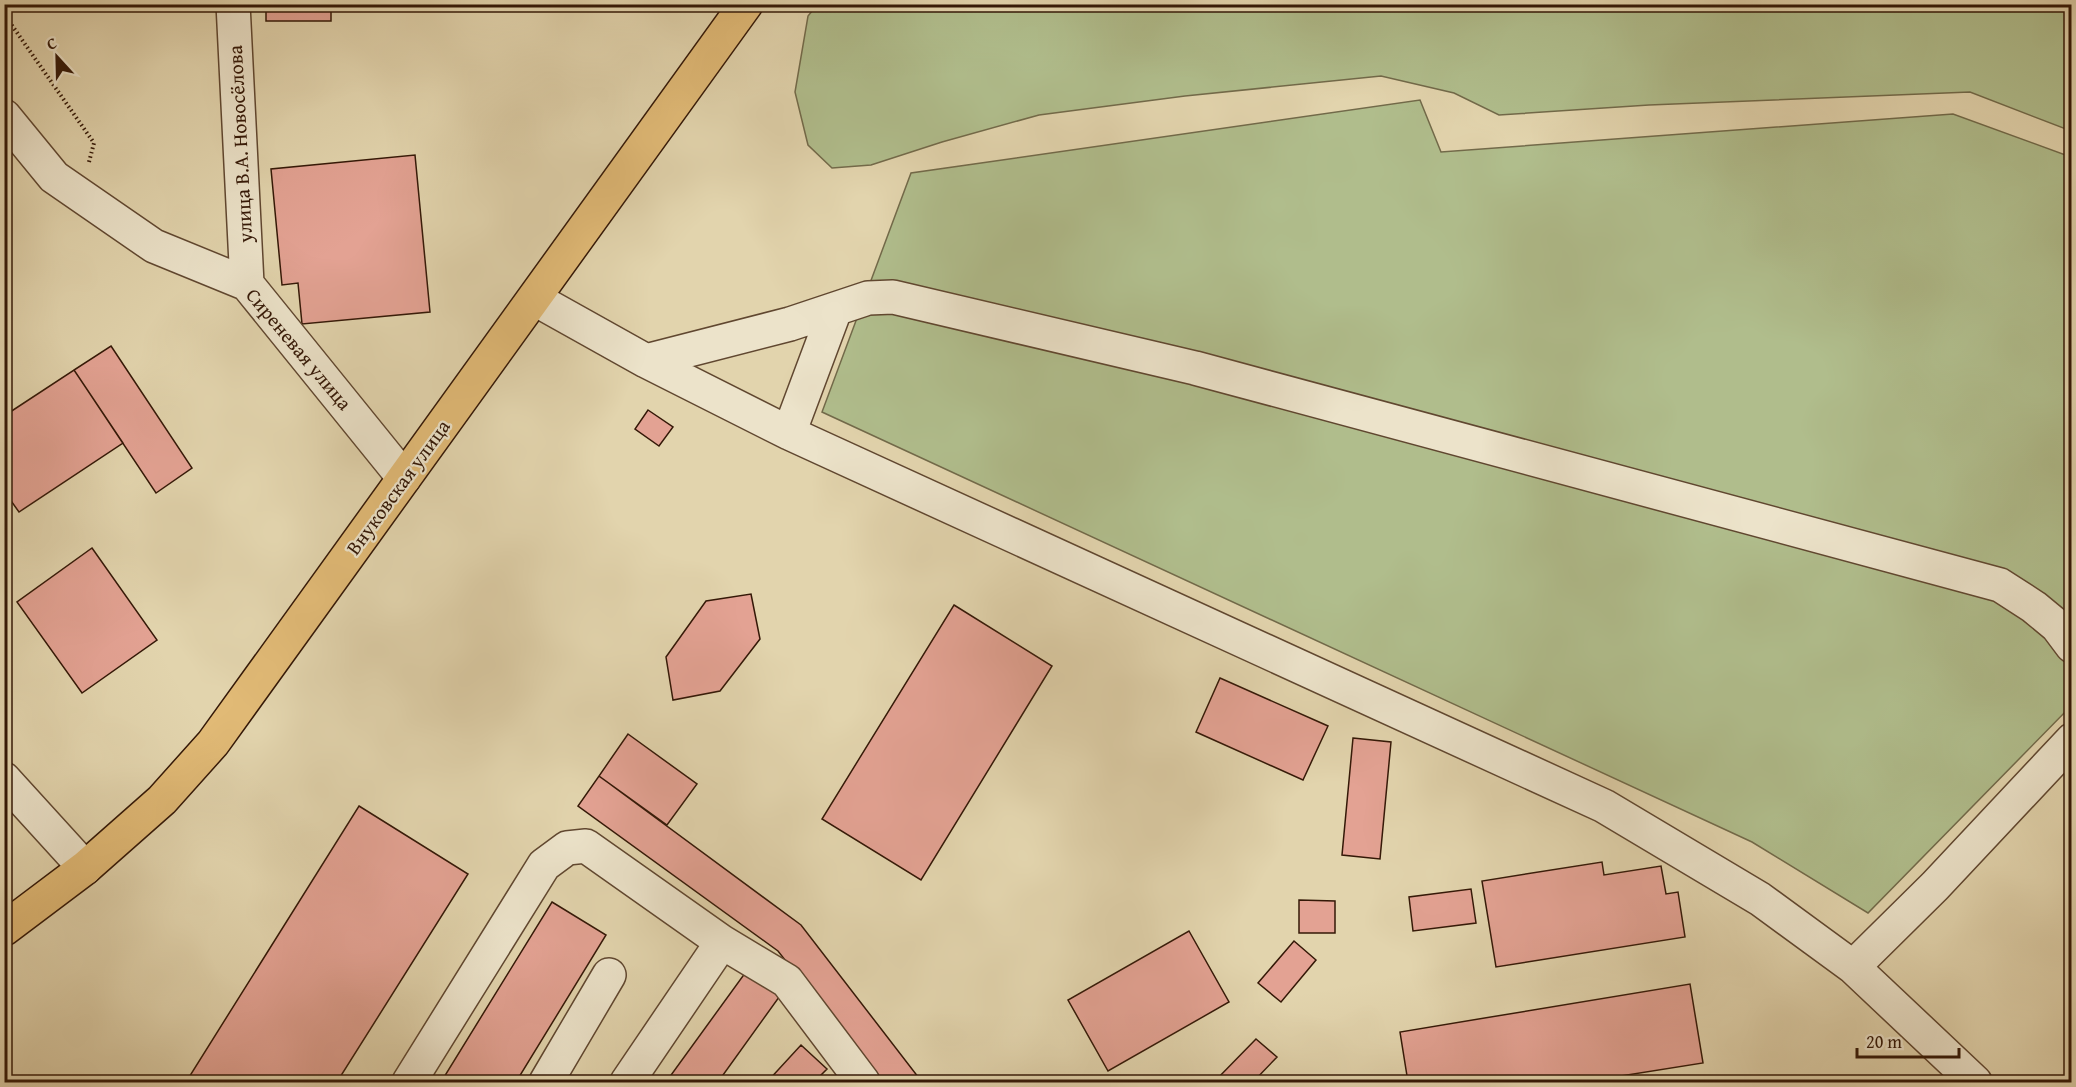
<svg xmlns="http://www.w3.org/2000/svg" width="2076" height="1087" viewBox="0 0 2076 1087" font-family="'Gentium Book Plus',serif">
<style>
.green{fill:#b0bd8c;stroke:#726a4a;stroke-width:1.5}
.building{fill:#e3a293;stroke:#341807;stroke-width:1.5}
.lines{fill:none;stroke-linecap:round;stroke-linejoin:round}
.minor-casing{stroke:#604730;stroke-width:36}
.major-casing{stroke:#341807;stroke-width:36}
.path{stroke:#341807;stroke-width:4;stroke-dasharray:1.5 3;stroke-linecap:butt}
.minor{stroke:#ece3ca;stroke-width:33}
.major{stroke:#e1ba76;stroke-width:33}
.labels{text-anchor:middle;stroke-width:4.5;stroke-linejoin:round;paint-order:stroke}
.street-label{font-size:20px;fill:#341807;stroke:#ece3ca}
</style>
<rect width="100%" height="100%" fill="#e2d4ad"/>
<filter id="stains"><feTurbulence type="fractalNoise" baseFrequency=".00333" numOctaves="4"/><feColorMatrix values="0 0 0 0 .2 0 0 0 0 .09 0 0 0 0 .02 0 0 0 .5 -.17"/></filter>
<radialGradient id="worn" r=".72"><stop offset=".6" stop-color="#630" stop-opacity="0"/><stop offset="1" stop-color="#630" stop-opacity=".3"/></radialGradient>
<path class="green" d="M817,5h1254v126l-101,-39 -321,13 -150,10 -45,-22 -73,-17 -196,20 -146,19 -97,27 -71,23 -39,3 -24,-23 -13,-53 13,-76z
M1420,100l21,52 512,-38 118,43v549l-203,207 -116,-71 -930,-430 89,-239z"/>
<path class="building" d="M266,4h65v17h-65z
M415,155l15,157 -128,12 -4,-41 -16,2 -11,-116z
M111,346l81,122 -36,25 -82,-123z
M74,370l49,73 -104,69 -15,-21v-75z
M648,410l25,17 -14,19 -24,-17z
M92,548l65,92 -75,53 -65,-91z
M751,594l9,45 -40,52 -47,9 -7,-43 40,-56z
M954,605l98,61 -131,214 -99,-61z
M1220,678l108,48 -25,54 -107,-48z
M628,734l69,50 -30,41 -68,-49z
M1353,738l38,4 -11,117 -38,-4z
M599,776l202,149 121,157h-41l-103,-131 -200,-145z
M359,806l109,68 -131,208h-151z
M1602,862l2,13 57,-9 5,28 12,-2 7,45 -189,30 -14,-86z
M1471,889l5,34 -63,8 -4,-34z
M1299,900l36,1v32h-36z
M552,902l54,33 -90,147h-75z
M1189,931l40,71 -121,69 -40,-71z
M1294,941l22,19 -35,42 -23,-19z
M748,969l34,24 -64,89h-52z
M1690,984l13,79 -120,19h-175l-8,-50z
M1256,1039l21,18 -24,25h-39z
M801,1045l26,24 -13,13h-47z"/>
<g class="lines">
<g class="minor-casing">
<path id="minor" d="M233,4l14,280
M4,116l50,61 100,69 93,38 157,194
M535,299l111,62 143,72 815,373 156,93 93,68 122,115
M646,361l144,-37 78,-26 25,-1 302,71 805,217 34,22 23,19 15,20
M789,433l46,-123
M4,779l81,89
M1853,967l82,-81 137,-146
M409,1082l135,-217 23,-17 19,-2 136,96 65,39 76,101
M546,1082l63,-107
M627,1082l95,-140"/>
</g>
<g class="major-casing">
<path id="major" d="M4,929l81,-61 77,-68 51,-57 533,-739"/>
</g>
<path class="path" d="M4,14l90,129 -5,19"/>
<use href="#minor" class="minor"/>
<use href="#major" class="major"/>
</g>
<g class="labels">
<g class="street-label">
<text transform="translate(240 144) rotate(-93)" y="7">улица В.А. Новосёлова</text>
<text transform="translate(299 349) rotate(50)" y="7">Сиреневая улица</text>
<text transform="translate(398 487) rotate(-54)" y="7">Внуковская улица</text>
</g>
</g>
<rect width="2076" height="1087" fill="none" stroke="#e2d4ad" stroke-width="24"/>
<rect x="6" y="6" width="2064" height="1075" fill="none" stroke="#341807" stroke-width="3"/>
<rect x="12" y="12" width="2052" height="1063" fill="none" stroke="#341807" stroke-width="1.5"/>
<g transform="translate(57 57) rotate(338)" stroke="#ece3ca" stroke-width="4.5" paint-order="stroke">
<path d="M0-4.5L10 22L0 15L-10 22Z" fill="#341807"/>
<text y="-9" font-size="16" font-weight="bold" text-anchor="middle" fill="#341807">С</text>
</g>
<path d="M1857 1048v9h102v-9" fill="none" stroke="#341807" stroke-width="3"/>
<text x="1866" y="1048" font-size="18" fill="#341807" stroke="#ece3ca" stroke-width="4.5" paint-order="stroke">20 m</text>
<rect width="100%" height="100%" filter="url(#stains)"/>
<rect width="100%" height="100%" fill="url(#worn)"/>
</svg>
